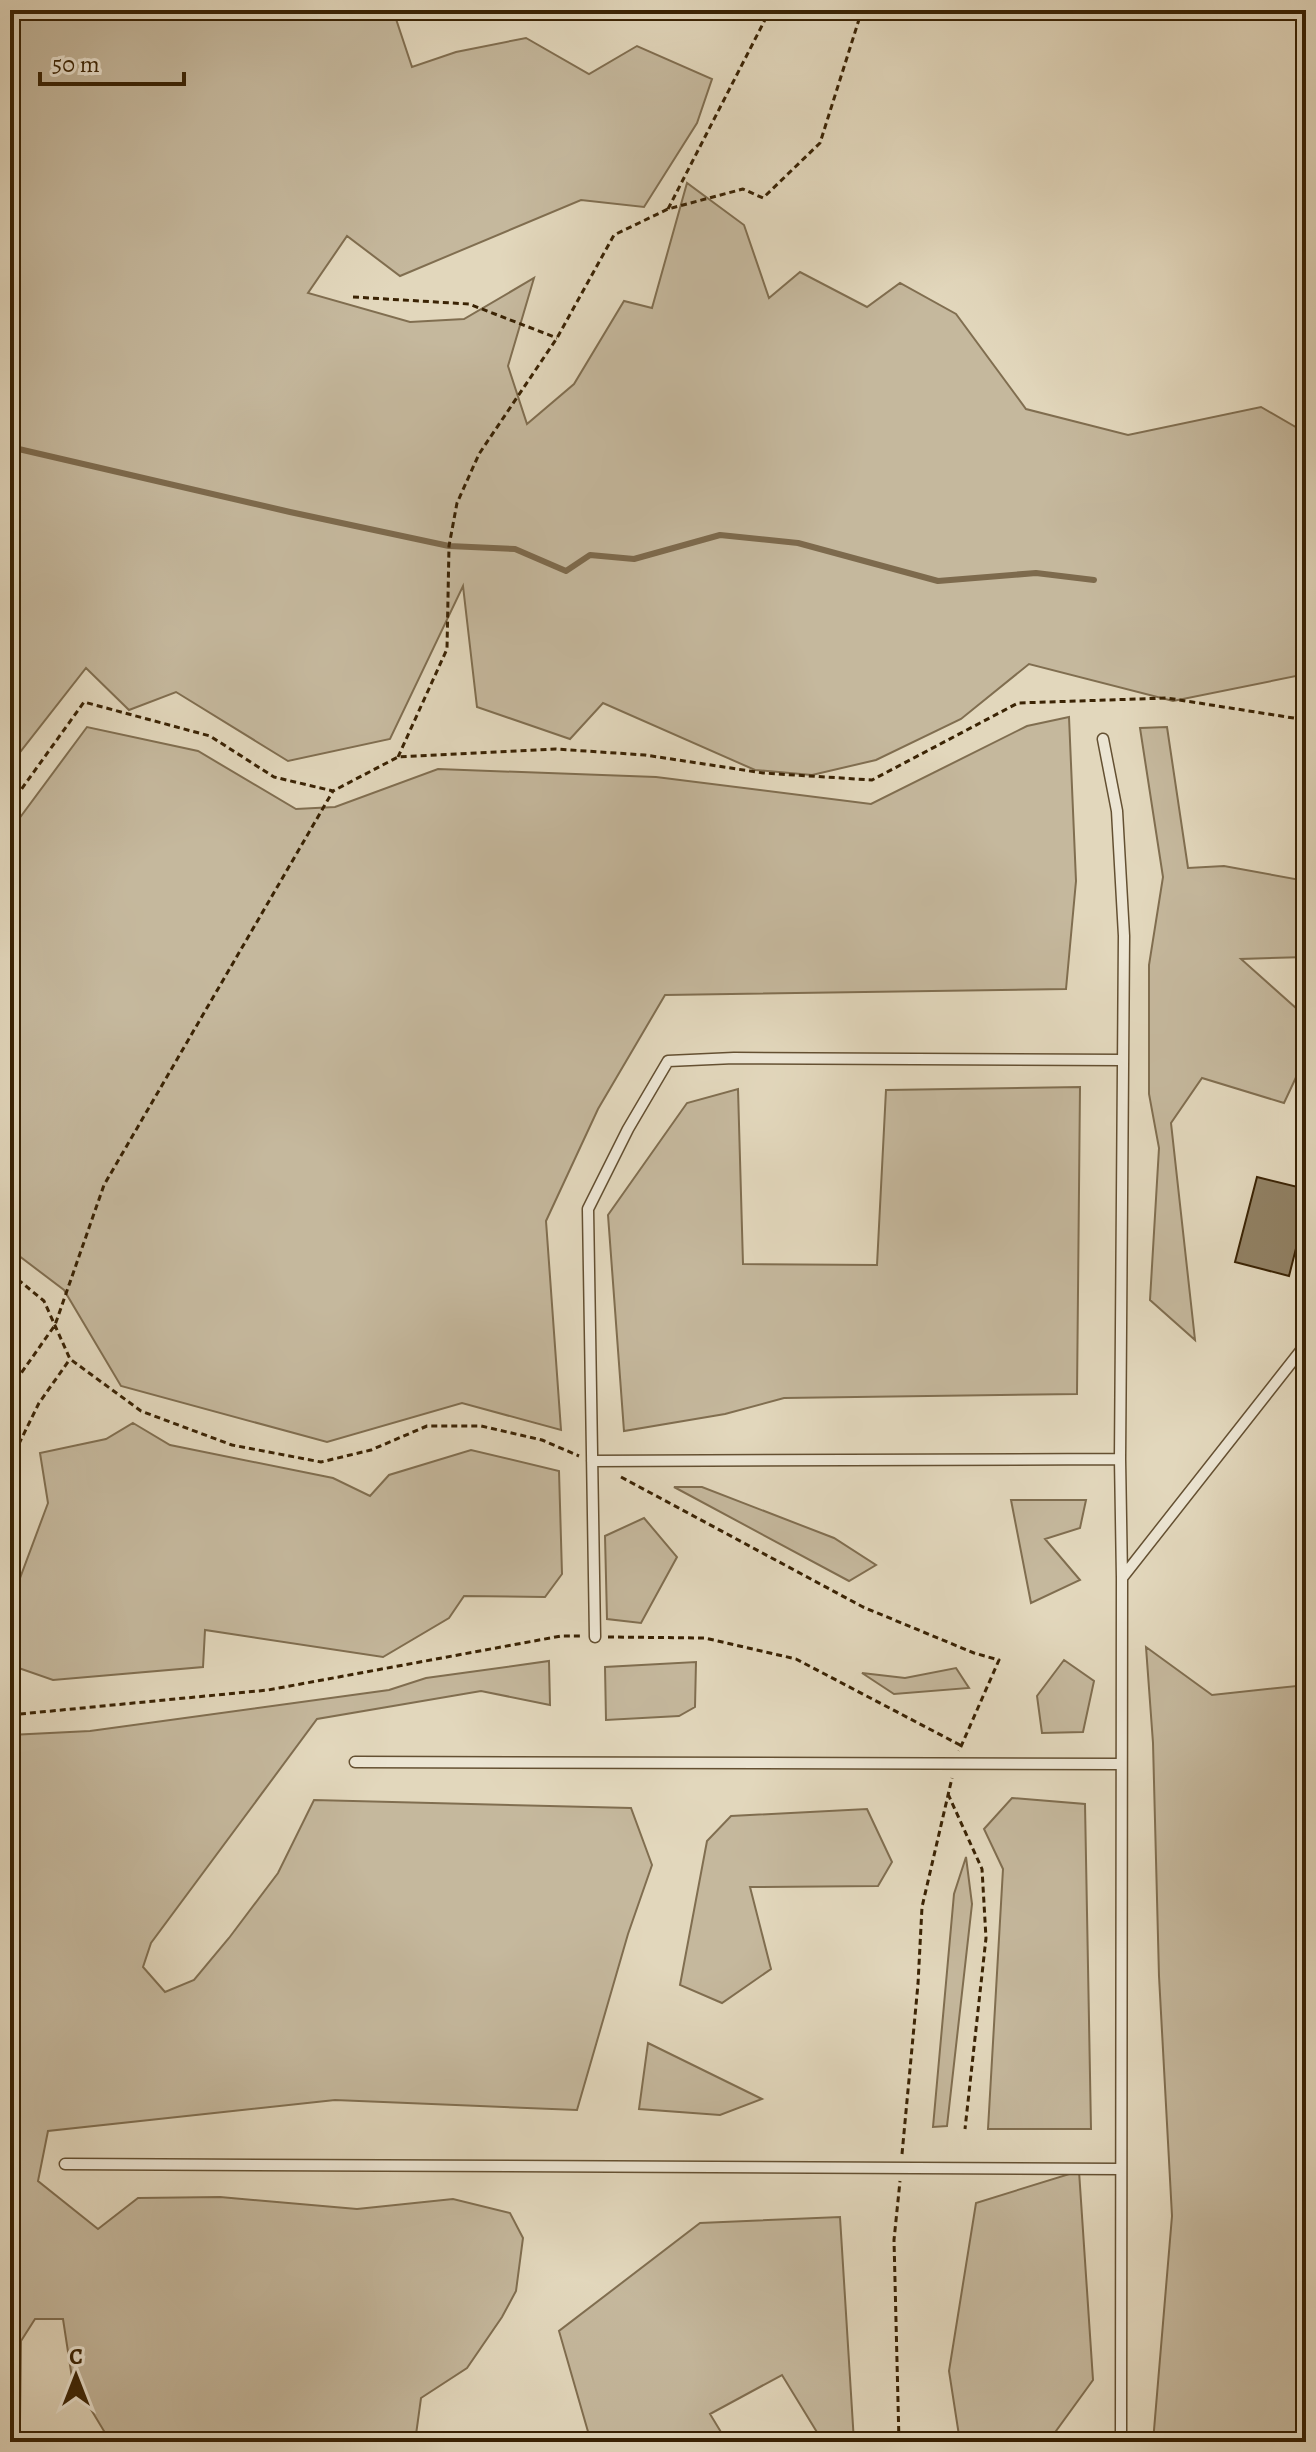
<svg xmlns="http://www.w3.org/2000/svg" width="1316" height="2452" viewBox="0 0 1316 2452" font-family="Alegreya,serif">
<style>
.green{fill:#c5b89d;stroke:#806e50;stroke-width:2}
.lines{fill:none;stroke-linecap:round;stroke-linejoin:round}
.stream{stroke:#7d6a4d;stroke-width:6}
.building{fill:#918164;stroke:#3a2304;stroke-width:2}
.lane-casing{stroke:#645032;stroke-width:13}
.path{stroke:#3a2304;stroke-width:3;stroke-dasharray:6 4;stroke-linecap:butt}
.lane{stroke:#ece5d3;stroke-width:10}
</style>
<rect width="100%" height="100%" fill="#e2d7bc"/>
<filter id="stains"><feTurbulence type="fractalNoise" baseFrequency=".0025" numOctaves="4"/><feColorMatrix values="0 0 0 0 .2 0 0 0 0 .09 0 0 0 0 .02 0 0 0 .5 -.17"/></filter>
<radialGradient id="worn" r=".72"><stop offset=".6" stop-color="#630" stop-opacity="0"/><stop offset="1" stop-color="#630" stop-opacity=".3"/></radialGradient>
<path class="green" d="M10,10h383l19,57 44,-15 70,-14 63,36 48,-28 75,33 -15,44 -53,84 -63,-7 -181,76 -53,-40 -39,57 102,29 54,-3 70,-41 -26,88 19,58 47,-40 50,-83 28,7 35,-125 57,42 25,73 31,-26 67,35 33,-24 56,31 70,95 102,26 133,-28 45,26v241l-133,27 -144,-37 -68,55 -85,41 -64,15 -57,-5 -152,-67 -33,36 -93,-32 -14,-121 -73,153 -102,22 -112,-69 -47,18 -43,-42 -76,97z
M1069,717l7,164 -10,108 -401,6 -67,114 -52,112 15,209 -99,-27 -135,39 -206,-56 -57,-96 -54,-41v-418l77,-104 111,24 98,58 39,-2 103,-38 218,8 215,27 156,-78z
M1167,727l21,141 36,-2 82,15v76l-65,2 65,58v39l-22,47 -82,-25 -31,45 24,217 -45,-40 9,-152 -10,-54v-129l14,-88 -23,-149z
M1080,1087l-3,307 -293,4 -59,16 -101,17 -16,-216 79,-112 51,-14 5,175 134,1 9,-175z
M133,1423l37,22 163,33 37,18 19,-21 82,-25 88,21 3,103 -17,23 -81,-1 -15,22 -66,39 -178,-27 -2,37 -150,13 -43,-15v-60l38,-102 -8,-50 66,-14z
M674,1487h28l132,51 42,27 -27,16z
M1011,1500h75l-6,28 -35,11 35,41 -49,23z
M644,1518l33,39 -36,66 -34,-4 -2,-83z
M1146,1647l66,48 94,-10v757h-153l19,-226 -13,-240 -6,-233z
M1064,1660l30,21 -11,51 -41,1 -5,-37z
M549,1661l1,44 -69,-14 -164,28 -166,224 -8,24 22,25 29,-12 35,-42 49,-65 36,-73 317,8 21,57 -24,69 -51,176 -242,-10 -287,31 -10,50 60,48 40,-31 82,-1 137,12 96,-10 57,14 13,25 -7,53 -14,26 -35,51 -46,30 -6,44h-307l-1,-6 -35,-58 -9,-59h-28l-14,22 -1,81 -7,20h-3v-707l80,-4 299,-41 37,-12z
M696,1662l-1,45 -16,9 -73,4 -1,-53z
M956,1668l13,20 -75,6 -32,-21 43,5z
M1012,1798l73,6 6,325h-103l15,-260 -19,-40z
M867,1809l25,53 -14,24 -128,1 21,82 -49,34 -42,-18 27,-144 24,-25z
M966,1857l6,47 -25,222 -14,1 21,-233z
M648,2043l114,56 -42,16 -81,-6z
M1079,2171l14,209 -42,58 1,4h-92l-11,-71 27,-168z
M840,2217l14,225h-31l-41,-67 -72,39 17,28h-136l-32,-111 141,-108z"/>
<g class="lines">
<path class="stream" d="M10,447l280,65 159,34 66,3 51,22 24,-16 44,4 86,-24 78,8 140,38 98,-8 58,7"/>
</g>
<path class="building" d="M1257,1177l49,12v20l-17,67 -54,-14z"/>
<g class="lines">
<g class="lane-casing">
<path id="lane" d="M1103,739l14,72 7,125 -4,523 2,119 -1,864
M592,1461l528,-2
M1122,1578l184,-234
M595,1637l-7,-428 40,-80 40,-68 66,-3 389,2
M355,1762l766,2
M65,2164l1056,5"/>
</g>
<path class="path" d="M668,209l102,-199
M353,297l116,7 88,34
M398,757l49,-108 2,-103 8,-43 22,-49 78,-116 57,-103 54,-26 75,-20 20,9 57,-55 42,-133
M10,805l74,-103 126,34 64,41 59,14 65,-34 158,-8 89,6 118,18 109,7 146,-77 149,-5 139,22
M10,1273l34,28 26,58 71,52 91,34 89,17 50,-12 56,-24h54l61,14 37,16
M10,1389l45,-64 49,-140 229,-394
M10,1462l29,-59 31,-44
M621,1477l242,130 111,46 25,7 -40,91
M608,1637l97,1 91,21 164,86
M10,1715l258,-25 293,-54h19
M948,1794l34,75 4,69 -21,191
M902,2154l16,-170 4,-77 30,-129
M899,2442l-5,-202 6,-59"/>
<use href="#lane" class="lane"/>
</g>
<rect width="1316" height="2452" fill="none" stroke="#e2d7bc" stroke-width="40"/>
<rect x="12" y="12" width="1292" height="2428" fill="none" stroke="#3a2304" stroke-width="4"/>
<rect x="20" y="20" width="1276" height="2412" fill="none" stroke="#3a2304" stroke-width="2"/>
<g transform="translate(76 2376)" stroke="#ece5d3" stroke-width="6" paint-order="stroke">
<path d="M0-6L14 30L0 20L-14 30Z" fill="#3a2304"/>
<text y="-12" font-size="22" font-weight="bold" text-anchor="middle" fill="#3a2304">С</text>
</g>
<path d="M40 72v12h144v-12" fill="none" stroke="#3a2304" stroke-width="4"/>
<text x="52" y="72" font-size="24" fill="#3a2304" stroke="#ece5d3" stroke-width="6" paint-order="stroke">50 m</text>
<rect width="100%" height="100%" filter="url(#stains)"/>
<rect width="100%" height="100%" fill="url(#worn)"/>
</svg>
